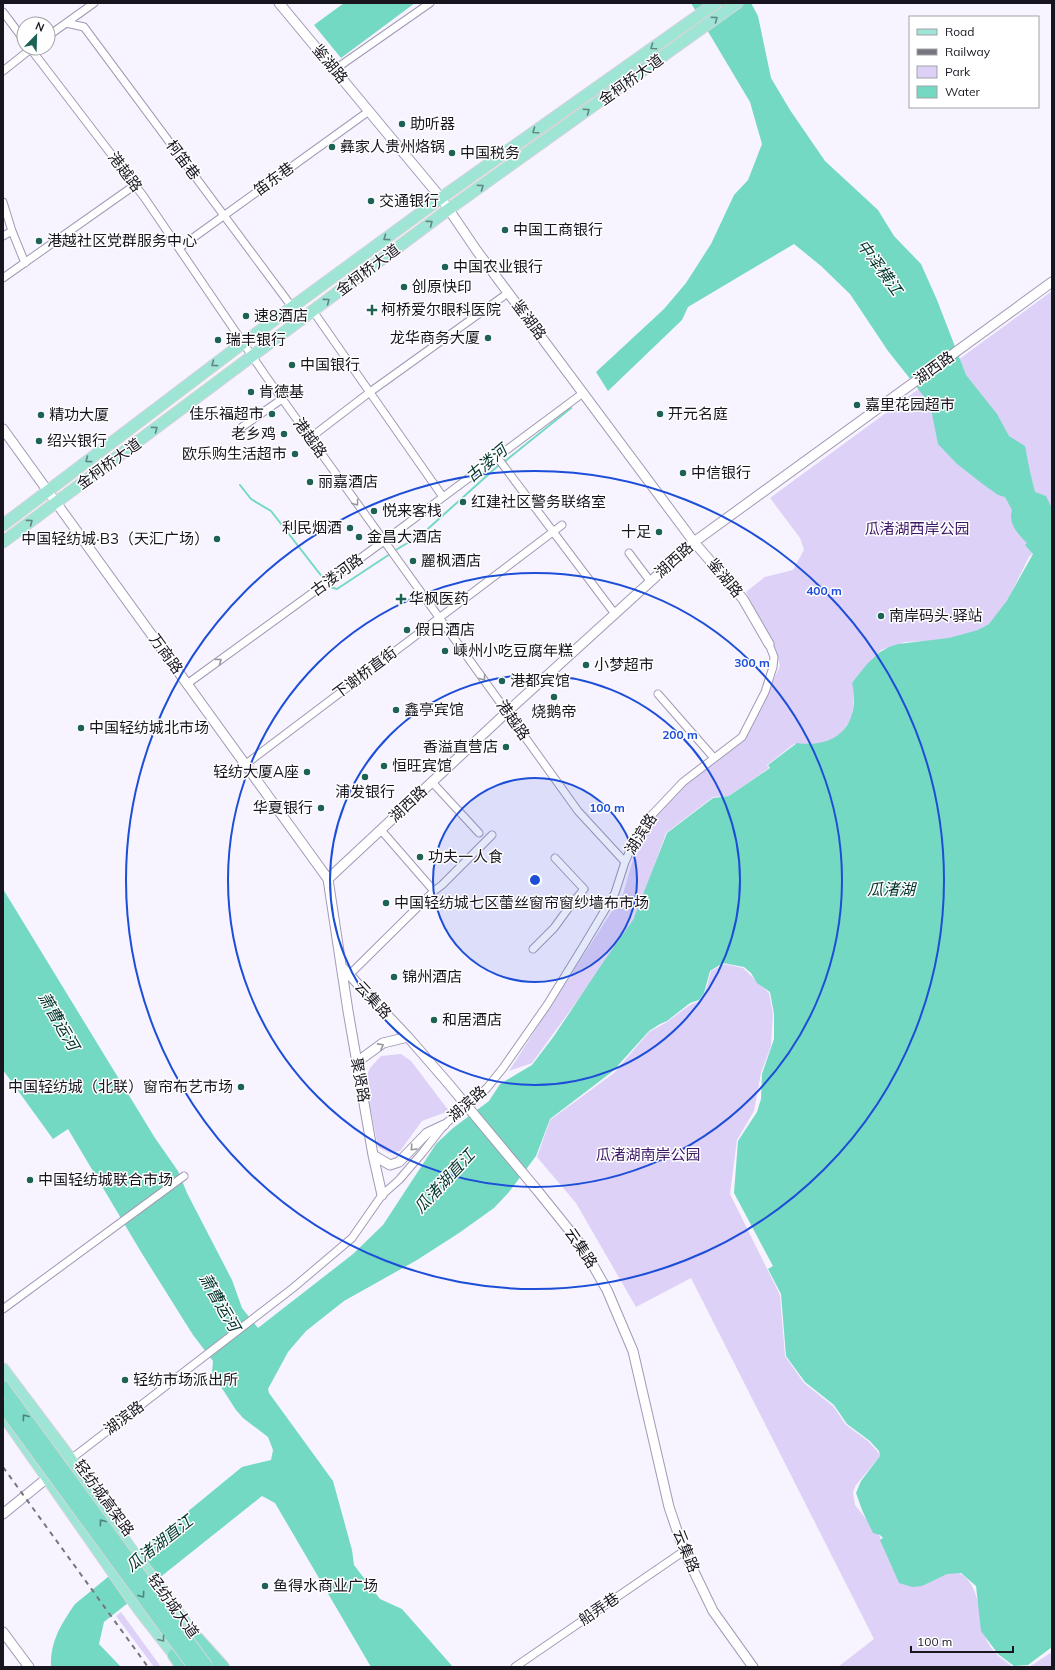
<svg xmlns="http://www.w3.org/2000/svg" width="1055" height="1670" viewBox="0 0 1055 1670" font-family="Mulish,'Noto Sans SC',sans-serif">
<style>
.green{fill:#ddd1f8}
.water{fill:#74d9c2}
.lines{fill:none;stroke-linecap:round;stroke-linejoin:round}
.stream{stroke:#74d9c2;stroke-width:2}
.minor-casing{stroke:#a299b5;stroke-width:9}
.tertiary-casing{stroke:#a299b5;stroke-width:11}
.primary-casing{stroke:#d5d5d7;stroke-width:13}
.trunk-casing{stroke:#d5d5d7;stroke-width:14}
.minor{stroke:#fff;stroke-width:7}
.tertiary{stroke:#fff;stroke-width:9}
.primary{stroke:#9ee5d6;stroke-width:11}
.trunk{stroke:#7edcc8;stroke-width:12}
.rail{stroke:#797580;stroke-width:2;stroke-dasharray:5 5;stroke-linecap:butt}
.tertiary-bridge-casing{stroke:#a299b5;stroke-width:11;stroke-linecap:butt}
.trunk-bridge-casing{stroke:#d5d5d7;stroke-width:14;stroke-linecap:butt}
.tertiary-bridge{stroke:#fff;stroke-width:9}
.trunk-bridge{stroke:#7edcc8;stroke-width:12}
.oneway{stroke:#628784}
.oneway2{stroke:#97969a}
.oneway3{stroke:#50827c}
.ring{fill:none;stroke:#1d4ed8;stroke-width:2}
.poi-dot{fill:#1d6255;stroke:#fff;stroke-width:1.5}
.labels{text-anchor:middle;stroke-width:3;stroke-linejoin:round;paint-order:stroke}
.street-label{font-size:15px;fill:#18151f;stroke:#fff}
.poi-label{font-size:15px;fill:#18151f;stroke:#fff;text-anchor:start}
.park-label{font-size:15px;fill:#3d1767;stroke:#fff}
.water-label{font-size:16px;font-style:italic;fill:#04362d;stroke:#fff}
.centre{fill:#1d4ed8;stroke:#fff;stroke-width:2}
.ring-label{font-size:12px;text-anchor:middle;font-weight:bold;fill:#1d4ed8;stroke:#fff;stroke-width:3;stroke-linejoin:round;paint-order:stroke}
</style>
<rect width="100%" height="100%" fill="#f7f3ff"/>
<path class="green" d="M1052,291v243l-23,23 -20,40 -19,31 -40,12 -45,2 -24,8 -28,32 1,13 -2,22 -13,20 -21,9 -24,-2 -27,21 2,3 -40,28 -16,1 -47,36 -29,81 -9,17 -96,132 -23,8 114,-177 16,-55 17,-25 29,-30 60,-45 35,-73 -3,-12 -31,-62 19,-15 28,-7 11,-20 -4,-12 -30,-40z
M725,964l18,4 26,25 4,21 -2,32 -10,27 -7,38 -17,29 -7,54 50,101 5,61 19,27 29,23 13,19 22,16 10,11 2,4 -24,29 -3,7 2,13 24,30 19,45c11,-2 39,-11 48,-10 36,2 31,44 40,68 5,14 16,21 27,29h-175l36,-28 -183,-361 -55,29 -60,-104 -39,-46 13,-37 64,-47 35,-41 18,-10 23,-17 10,-4 5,-8 6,-22z
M401,1054l10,7 38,50 -27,10 -22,30 -11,2 -11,-6 -13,-67 5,-12 11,-12z
M121,1612l40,55h-7l-38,-51z
M1052,1652v15h-34h11z"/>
<path class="water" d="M344,3h71l-74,55 -27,-33z
M691,3h60l7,13 13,62 19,32 35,51 53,49 16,26 27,28 16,36 29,75 31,39 12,22 16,10 5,26 5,20 11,4 6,12v1139l-24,18 -14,1 -16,-12 -17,-23 -5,-45 -15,-13 -14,1 -25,12 -10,1 -13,-4 -19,-43 3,-2 -3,-3 -7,-2 -11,-23 -6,-17 5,-12 19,-25 -1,-5 -9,-10 -23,-17 -13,-19 -29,-23 -19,-26 -5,-62 -13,-25 5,-3 -39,-73 4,-52 19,-29 4,-13 1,-25 12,-35v-25l-4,-22 -13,-9 -6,-10 -7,-6 -21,-4 -13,8 -6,22 -5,7 -9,3 -23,18 -7,3 -11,7 -36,40 -63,48 -14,37 -27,36 -15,16 -35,25 -42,27 -73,41 -38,30 -18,21 -20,37 1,4 64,88 19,69 2,15 26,34 22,10 51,58h-82l-96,-164 -13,-7 -158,126 -5,22 22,23h-70c-1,-25 10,-43 24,-63l167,-137 29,-7 2,-10 -5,-13 -25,-19 -7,-8 -24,-37 1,-12 -20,-26 -52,-83 -73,-123 -15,10 -50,-69v-181l152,249 23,33 9,22 45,87 10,28 16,20 95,-74 30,-29 53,-81 17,-16 36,-27 11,-17 32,-19 22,-29 50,-75 29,-41 34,-87 46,-35 16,-2 41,-28 -2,-3 29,-22c41,6 64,-20 55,-60l15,-19 13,-12 9,-5 9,-3 51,-6 29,-8 11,-6 17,-22 27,-48 -8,-9 2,-2c-10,-10 -19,-19 -15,-33l-7,-13 -7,-2 -18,-13 -24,-19 -18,-19 -8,-40 -42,-53 -38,-57 -29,-28 -27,-22 -106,63 -6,13 -74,71 -12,-19 68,-63 22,-26 25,-39 23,-49 14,-15 14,-36 -12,-42z"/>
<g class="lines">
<path class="stream" d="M504,462l67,-54
M240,485l11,14 20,12 59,76 7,2 53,-35
M394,551l27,-16 79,-71"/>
<g class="minor-casing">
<path id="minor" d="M3,12l21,28
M66,23l18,4 208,280
M48,36l46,-33
M30,48l114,149 121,178 313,436 47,51
M334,70l96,-67
M3,71l29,-23
M3,202l9,29 13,32
M3,236l9,-5
M179,248l190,-137
M3,278l132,-93
M313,311l130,186
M242,427l40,-28
M310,438l60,-46 138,-99
M497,457l118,157
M629,553l21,28
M187,684l197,-143 199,-148
M658,694l56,64
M246,764l316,-239
M432,782l47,51
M434,891l8,-6 50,-50
M533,949l21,-21 16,-22 14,-17 -29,-31
M349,975l85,-84 -53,-61
M3,1309l181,-133
M58,1469l235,-181 59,-50 30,-43 17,-15 24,-28 21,-27 43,-37 16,-20 44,-63 37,-60 31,-52 10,-31 10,-23 13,-20 35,-37 59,-45 23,-45 8,-25 1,-10 -5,-13
M515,1667l169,-116"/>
</g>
<g class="tertiary-casing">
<path id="tertiary" d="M279,3l162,195 36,53 217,291 49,57 26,45
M3,429l325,450 20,132 25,144 9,40
M328,879l179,-167 187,-170 358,-260
M341,966l67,71 39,45
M357,1062l26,-19 25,-6
M373,1155l17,10 9,-3 28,-29 17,-8
M537,1190l45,56 25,44 26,61 36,156 15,44 29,60 40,56
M3,1514l44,-36
M3,1632l26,35"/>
</g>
<g class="primary-casing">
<path id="primary" d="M3,525l240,-182 198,-145 275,-195
M3,542l446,-333 288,-206
M3,1369l67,89 58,87 73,99
M6,1419l134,192 40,51"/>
</g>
<g class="trunk-casing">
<path id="trunk" d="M196,1637l27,30
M174,1655l8,12"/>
</g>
<use href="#minor" class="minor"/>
<use href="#tertiary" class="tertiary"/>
<use href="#primary" class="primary"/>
<use href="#trunk" class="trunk"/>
<path class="rail" d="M3,1467l145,200"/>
<g class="tertiary-bridge-casing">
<path id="tertiary-bridge" d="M447,1082l90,108"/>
</g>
<g class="trunk-bridge-casing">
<path id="trunk-bridge" d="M3,1387l204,280
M3,1406l191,261"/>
</g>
<use href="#tertiary-bridge" class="tertiary-bridge"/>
<use href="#trunk-bridge" class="trunk-bridge"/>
</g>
<defs><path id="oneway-chevron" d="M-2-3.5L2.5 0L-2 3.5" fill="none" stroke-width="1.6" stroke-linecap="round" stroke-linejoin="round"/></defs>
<g class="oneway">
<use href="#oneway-chevron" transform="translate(715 19) rotate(-36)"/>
<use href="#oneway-chevron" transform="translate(653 47) rotate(145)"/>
<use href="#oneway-chevron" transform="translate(587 111) rotate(-36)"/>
<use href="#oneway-chevron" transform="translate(535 131) rotate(145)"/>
<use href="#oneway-chevron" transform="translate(481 187) rotate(-36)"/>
<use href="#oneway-chevron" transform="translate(430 223) rotate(-37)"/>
<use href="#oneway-chevron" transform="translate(386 238) rotate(144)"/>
<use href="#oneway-chevron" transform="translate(327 301) rotate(-37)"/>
<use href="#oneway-chevron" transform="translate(214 364) rotate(143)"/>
<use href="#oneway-chevron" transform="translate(155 429) rotate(-36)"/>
<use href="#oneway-chevron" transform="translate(88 460) rotate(143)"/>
<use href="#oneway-chevron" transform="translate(30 522) rotate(-37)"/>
<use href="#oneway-chevron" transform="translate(162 1639) rotate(52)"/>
</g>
<g class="oneway2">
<use href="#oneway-chevron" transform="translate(356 503) rotate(54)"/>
<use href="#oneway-chevron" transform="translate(219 661) rotate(-36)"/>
<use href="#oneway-chevron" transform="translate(483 678) rotate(54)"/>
<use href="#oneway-chevron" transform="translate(381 1046) rotate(-29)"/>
<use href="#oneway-chevron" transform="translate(413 1148) rotate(133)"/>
</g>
<g class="oneway3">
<use href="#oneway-chevron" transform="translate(25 1417) rotate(-126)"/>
<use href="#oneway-chevron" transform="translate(102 1522) rotate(-126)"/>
<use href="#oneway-chevron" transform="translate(142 1595) rotate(54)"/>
</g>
<circle cx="535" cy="880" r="102" fill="#1d4ed8" fill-opacity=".12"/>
<g class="ring">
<circle cx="535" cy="880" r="102"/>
<circle cx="535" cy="880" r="205"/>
<circle cx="535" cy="880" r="307"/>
<circle cx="535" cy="880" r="409"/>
</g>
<g class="poi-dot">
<circle cx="402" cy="124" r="4"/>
<circle cx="332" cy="147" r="4"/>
<circle cx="452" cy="153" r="4"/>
<circle cx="371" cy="201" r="4"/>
<circle cx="505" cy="230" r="4"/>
<circle cx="39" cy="241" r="4"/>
<circle cx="445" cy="267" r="4"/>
<circle cx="404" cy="287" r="4"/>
<path d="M370 304h4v4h4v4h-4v4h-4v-4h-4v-4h4z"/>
<circle cx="246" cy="316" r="4"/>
<circle cx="488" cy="338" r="4"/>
<circle cx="218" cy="340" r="4"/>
<circle cx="292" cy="365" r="4"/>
<circle cx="251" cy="392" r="4"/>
<circle cx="857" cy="405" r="4"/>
<circle cx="272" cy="414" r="4"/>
<circle cx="660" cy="414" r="4"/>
<circle cx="41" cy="415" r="4"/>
<circle cx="284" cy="434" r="4"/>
<circle cx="39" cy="441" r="4"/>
<circle cx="295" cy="454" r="4"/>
<circle cx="683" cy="473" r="4"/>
<circle cx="310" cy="482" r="4"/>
<circle cx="463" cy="502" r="4"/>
<circle cx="374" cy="511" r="4"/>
<circle cx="350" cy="528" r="4"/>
<circle cx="659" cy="532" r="4"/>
<circle cx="359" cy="537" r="4"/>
<circle cx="217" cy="539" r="4"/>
<circle cx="413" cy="561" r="4"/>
<path d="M399 593h4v4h4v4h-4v4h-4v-4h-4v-4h4z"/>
<circle cx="881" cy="616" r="4"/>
<circle cx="407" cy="630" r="4"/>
<circle cx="445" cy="651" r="4"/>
<circle cx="586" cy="665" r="4"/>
<circle cx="502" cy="681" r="4"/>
<circle cx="554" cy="697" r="4"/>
<circle cx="396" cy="710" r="4"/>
<circle cx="81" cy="728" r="4"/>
<circle cx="506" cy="747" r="4"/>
<circle cx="384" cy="766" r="4"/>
<circle cx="307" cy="772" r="4"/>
<circle cx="365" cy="777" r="4"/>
<circle cx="321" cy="808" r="4"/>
<circle cx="420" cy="857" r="4"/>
<circle cx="386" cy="903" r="4"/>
<circle cx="394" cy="977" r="4"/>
<circle cx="434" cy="1020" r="4"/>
<circle cx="241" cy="1087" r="4"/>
<circle cx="30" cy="1180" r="4"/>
<circle cx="125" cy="1380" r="4"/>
<circle cx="265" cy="1586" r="4"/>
</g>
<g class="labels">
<g class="street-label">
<text transform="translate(330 64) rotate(50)" y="5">鉴湖路</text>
<text transform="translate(631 80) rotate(-36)" y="5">金柯桥大道</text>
<text transform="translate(183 160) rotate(53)" y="5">柯笛巷</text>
<text transform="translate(125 172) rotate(53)" y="5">港越路</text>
<text transform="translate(274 179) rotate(-36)" y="5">笛东巷</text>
<text transform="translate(368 270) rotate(-37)" y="5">金柯桥大道</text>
<text transform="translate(529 320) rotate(53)" y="5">鉴湖路</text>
<text transform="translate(934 368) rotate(-36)" y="5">湖西路</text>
<text transform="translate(310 438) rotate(54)" y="5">港越路</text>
<text transform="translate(109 464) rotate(-36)" y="5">金柯桥大道</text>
<text transform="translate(674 560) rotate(-42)" y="5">湖西路</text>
<text transform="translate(337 575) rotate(-36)" y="5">古溇河路</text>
<text transform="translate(725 578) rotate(50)" y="5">鉴湖路</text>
<text transform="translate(166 654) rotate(54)" y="5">万商路</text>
<text transform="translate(365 673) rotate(-37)" y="5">下谢桥直街</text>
<text transform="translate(513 720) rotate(55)" y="5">港越路</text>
<text transform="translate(408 804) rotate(-43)" y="5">湖西路</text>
<text transform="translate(641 834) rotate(-58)" y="5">湖滨路</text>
<text transform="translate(373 1000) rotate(47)" y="5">云集路</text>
<text transform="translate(360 1080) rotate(80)" y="5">聚贤路</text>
<text transform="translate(467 1104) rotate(-41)" y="5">湖滨路</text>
<text transform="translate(581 1248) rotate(56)" y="5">云集路</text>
<text transform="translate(124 1418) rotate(-37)" y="5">湖滨路</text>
<text transform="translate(104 1498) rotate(54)" y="5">轻纺城高架路</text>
<text transform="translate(686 1551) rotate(68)" y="5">云集路</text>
<text transform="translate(173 1606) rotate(54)" y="5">轻纺城大道</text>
<text transform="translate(599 1609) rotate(-34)" y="5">船弄巷</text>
</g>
<g class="poi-label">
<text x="410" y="129">助听器</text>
<text x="340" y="152">彝家人贵州烙锅</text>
<text x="460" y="158">中国税务</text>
<text x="379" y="206">交通银行</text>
<text x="513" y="235">中国工商银行</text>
<text x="47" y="246">港越社区党群服务中心</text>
<text x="453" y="272">中国农业银行</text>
<text x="412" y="292">创原快印</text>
<text x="381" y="315">柯桥爱尔眼科医院</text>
<text x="254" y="321">速8酒店</text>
<text x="480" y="343" text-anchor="end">龙华商务大厦</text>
<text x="226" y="345">瑞丰银行</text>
<text x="300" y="370">中国银行</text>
<text x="259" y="397">肯德基</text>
<text x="865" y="410">嘉里花园超市</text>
<text x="264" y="419" text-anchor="end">佳乐福超市</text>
<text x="668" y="419">开元名庭</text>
<text x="49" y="420">精功大厦</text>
<text x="276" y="439" text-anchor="end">老乡鸡</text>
<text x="47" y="446">绍兴银行</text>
<text x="287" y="459" text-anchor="end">欧乐购生活超市</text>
<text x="691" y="478">中信银行</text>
<text x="318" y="487">丽嘉酒店</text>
<text x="471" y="507">红建社区警务联络室</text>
<text x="382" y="516">悦来客栈</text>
<text x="342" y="533" text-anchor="end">利民烟酒</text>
<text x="651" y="537" text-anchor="end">十足</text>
<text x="367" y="542">金昌大酒店</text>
<text x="209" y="544" text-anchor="end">中国轻纺城·B3（天汇广场）</text>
<text x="421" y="566">麗枫酒店</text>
<text x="409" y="604">华枫医药</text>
<text x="889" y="621">南岸码头·驿站</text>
<text x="415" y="635">假日酒店</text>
<text x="453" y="656">嵊州小吃豆腐年糕</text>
<text x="594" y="670">小梦超市</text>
<text x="510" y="686">港都宾馆</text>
<text x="404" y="715">鑫亭宾馆</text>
<text x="554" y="717" text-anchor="middle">烧鹅帝</text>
<text x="89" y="733">中国轻纺城北市场</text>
<text x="498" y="752" text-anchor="end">香溢直营店</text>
<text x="392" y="771">恒旺宾馆</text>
<text x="299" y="777" text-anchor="end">轻纺大厦A座</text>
<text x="365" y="797" text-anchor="middle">浦发银行</text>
<text x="313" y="813" text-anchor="end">华夏银行</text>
<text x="428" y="862">功夫一人食</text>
<text x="394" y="908">中国轻纺城七区蕾丝窗帘窗纱墙布市场</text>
<text x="402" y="982">锦州酒店</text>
<text x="442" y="1025">和居酒店</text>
<text x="233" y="1092" text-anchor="end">中国轻纺城（北联）窗帘布艺市场</text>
<text x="38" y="1185">中国轻纺城联合市场</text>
<text x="133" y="1385">轻纺市场派出所</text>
<text x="273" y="1591">鱼得水商业广场</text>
</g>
<g class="park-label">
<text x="917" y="534">瓜渚湖西岸公园</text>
<text x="648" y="1160">瓜渚湖南岸公园</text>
</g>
<g class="water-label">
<text transform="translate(880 267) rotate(54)" y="6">中泽横江</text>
<text transform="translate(486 463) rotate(-40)" y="6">古溇河</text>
<text x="891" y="895">瓜渚湖</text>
<text transform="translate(59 1021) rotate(60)" y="6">萧曹运河</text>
<text transform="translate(444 1181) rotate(-47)" y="6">瓜渚湖直江</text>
<text transform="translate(220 1302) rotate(60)" y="6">萧曹运河</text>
<text transform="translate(159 1543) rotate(-38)" y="6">瓜渚湖直江</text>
</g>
</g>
<circle cx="535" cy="880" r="6" class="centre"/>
<g class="ring-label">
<text x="824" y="595">400 m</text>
<text x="752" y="667">300 m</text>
<text x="680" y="739">200 m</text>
<text x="607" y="812">100 m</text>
</g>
<rect width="1055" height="1670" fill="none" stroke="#18151f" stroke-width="8"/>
<rect x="909" y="16" width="130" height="92" fill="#ffffff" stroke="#a3a1a5"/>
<rect x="917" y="29" width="20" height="6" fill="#9ee5d6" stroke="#a3a1a5"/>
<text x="945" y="36" font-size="12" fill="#18151f">Road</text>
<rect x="917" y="49" width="20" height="6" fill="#797580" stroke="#a3a1a5"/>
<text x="945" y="56" font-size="12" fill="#18151f">Railway</text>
<rect x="917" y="66" width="20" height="12" fill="#ddd1f8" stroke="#a3a1a5"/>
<text x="945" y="76" font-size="12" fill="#18151f">Park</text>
<rect x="917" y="86" width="20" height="12" fill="#74d9c2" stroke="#a3a1a5"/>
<text x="945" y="96" font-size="12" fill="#18151f">Water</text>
<g transform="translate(36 36) rotate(23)"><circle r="19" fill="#ffffff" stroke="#a3a1a5"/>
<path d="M0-3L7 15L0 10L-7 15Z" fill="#1d6255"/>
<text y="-6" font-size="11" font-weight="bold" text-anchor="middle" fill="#18151f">N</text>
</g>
<path d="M911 1646v6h102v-6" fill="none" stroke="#18151f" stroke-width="2"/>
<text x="917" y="1646" font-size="12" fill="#18151f" stroke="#ffffff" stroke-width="3" paint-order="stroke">100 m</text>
</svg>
